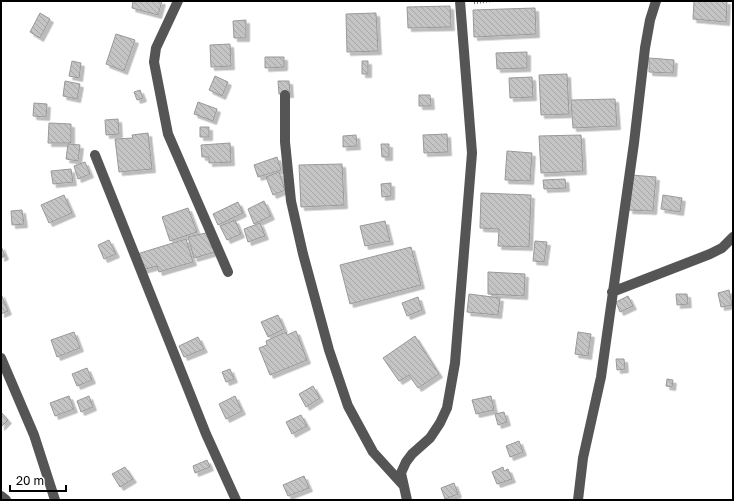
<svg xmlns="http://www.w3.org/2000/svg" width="734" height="501" viewBox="0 0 734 501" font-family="'Golos Text',sans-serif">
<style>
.building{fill:url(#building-back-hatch);stroke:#999;filter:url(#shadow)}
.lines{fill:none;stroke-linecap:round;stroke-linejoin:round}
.path{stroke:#777;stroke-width:2.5;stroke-dasharray:1 2;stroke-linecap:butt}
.minor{stroke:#555;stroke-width:10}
</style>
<defs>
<pattern id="building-back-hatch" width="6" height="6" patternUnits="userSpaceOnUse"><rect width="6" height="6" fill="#c4c4c4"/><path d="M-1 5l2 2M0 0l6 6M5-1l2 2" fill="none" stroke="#a7a7a7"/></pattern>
<filter id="shadow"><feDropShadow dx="3.5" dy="3.5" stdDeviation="0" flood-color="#0004"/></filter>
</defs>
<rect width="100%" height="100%" fill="#fff"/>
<path class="building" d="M133,1h29l-4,14 -26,-7z
M694,1h33l-1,21 -33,-3z
M450,6l1,21 -43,1 -1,-21z
M535,8l1,26 -62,3 -1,-27z
M40,13l10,6 -10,19 -10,-6z
M376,13l2,38 -31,1 -1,-38z
M246,20v18h-12l-1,-17z
M116,34l19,6 -11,31 -18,-7z
M230,44l1,22 -20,1 -1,-22z
M527,52v16l-30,1 -1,-16z
M265,57h19v10l-19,1z
M649,58l25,2 -1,13 -24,-1z
M72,61l9,2 -2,15 -10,-2z
M362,61h6v13h-6z
M567,74l2,40 -28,1 -2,-40z
M215,76l13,6 -6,14 -13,-6z
M532,77l1,20 -23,1 -1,-20z
M65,81l15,3 -3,15 -14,-3z
M278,81h11l1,13h-11z
M140,90l3,8 -6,2 -3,-8z
M419,95h11l1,11h-12z
M615,99l2,27 -44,2 -2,-28z
M198,102l19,7 -4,12 -19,-7z
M34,103l13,1 -1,13 -13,-1z
M118,119l1,15 -13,1 -1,-15z
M49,123l22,1v19h-23z
M200,127h9v10h-9z
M148,133l4,36 -33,3 -4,-33 18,-1 -1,-3z
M447,134l1,18 -24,1 -1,-18z
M356,135l1,11 -14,1v-11z
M581,135l2,36 -42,2 -2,-37z
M230,143l1,19 -22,1v-6h-7l-1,-12z
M68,144l12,1 -2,16 -12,-2z
M381,144h8v13h-7z
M507,151l25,2 -2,28 -25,-1z
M277,157l4,13 -23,7 -4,-12z
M85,162l5,12 -12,5 -4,-13z
M342,164l2,41 -43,2 -2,-42z
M71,169l2,13 -20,2 -2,-13z
M279,172l6,18 -12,5 -7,-18z
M631,175l25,2 -3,34 -24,-1z
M565,179l1,9 -22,1 -1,-9z
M391,183v13l-9,1 -1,-13z
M481,193l50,2 -2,52 -31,-1 1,-17 -19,-1z
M64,195l8,18 -23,10 -8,-18z
M663,195l19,3 -2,14 -19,-3z
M264,201l7,15 -17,8 -6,-15z
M238,202l5,11 -25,12 -5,-11z
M188,208l9,24 -27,9 -8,-24z
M22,210l2,14 -12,1 -1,-14z
M235,220l6,14 -14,6 -7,-14z
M385,221l5,20 -25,5 -5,-20z
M260,223l5,13 -17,6 -4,-13z
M210,232l5,20 -21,6 -6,-21z
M186,239l7,23 -34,10 -2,-6 -15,4 -5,-16z
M109,240l7,14 -12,5 -6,-14z
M535,241l12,1 -3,20 -11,-1z
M1,246l4,10 -4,2z
M411,247l10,38 -71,19 -10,-39z
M488,272l37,2 -1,22 -36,-2z
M729,290l3,15 -11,2 -3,-14z
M1,294l7,17 -7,3z
M469,294l31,4 -2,17 -31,-3z
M676,294h11l1,10 -11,1z
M628,296l5,10 -13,6 -4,-10z
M418,297l4,13 -15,6 -5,-13z
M278,315l6,14 -16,8 -7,-15z
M296,331l11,29 -37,15 -11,-27 8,-3 -1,-4 20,-9 1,3z
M74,332l6,16 -23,9 -6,-17z
M578,332l13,2 -3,22 -13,-2z
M415,336l24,38 -21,14 -9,-13 -10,6 -16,-23z
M198,337l6,12 -20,8 -5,-11z
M616,359h8l1,10 -8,1z
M87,368l5,12 -15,6 -5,-12z
M230,369l4,10 -8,3 -4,-10z
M667,379l6,1 -1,7 -6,-1z
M313,386l7,12 -14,9 -7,-13z
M69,396l5,13 -19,7 -5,-13z
M89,396l4,11 -12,5 -4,-11z
M235,396l7,15 -16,8 -7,-15z
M491,396l3,14 -18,4 -4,-14z
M1,412l7,8 -7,7z
M504,412l3,10 -9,3 -3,-11z
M301,415l6,11 -15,8 -6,-12z
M519,441l4,11 -13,5 -4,-11z
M207,460l3,7 -15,6 -2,-7z
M125,467l8,12 -13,8 -8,-13z
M503,467l1,4 4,-2 4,10 -15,5 -5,-12z
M304,476l5,12 -21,8 -5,-11z
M454,483l4,11 -13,5 -4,-11z"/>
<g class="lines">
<path class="path" d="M474,3l17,-2"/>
<path class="minor" d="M178,1l-22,47 -2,14 14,72 60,138
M285,95v47l6,59 12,53 26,96 19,56 25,46 30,33
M95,155l111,279 30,66
M612,292l98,-38 12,-6 11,-11
M1,358l33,77 21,65
M1,496l5,4
M407,500l-6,-27 5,-11 6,-8 18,-16 10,-15 7,-15 8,-45 17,-210 -12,-152
M578,500l5,-42 18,-81 33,-234 11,-95 5,-28 6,-19"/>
</g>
<rect width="734" height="501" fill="none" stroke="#000000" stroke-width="4"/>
<path d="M10 485v6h56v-6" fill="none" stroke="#000000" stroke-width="2"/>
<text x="16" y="485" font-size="12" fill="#000000" stroke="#ffffff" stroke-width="3" paint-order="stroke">20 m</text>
</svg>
